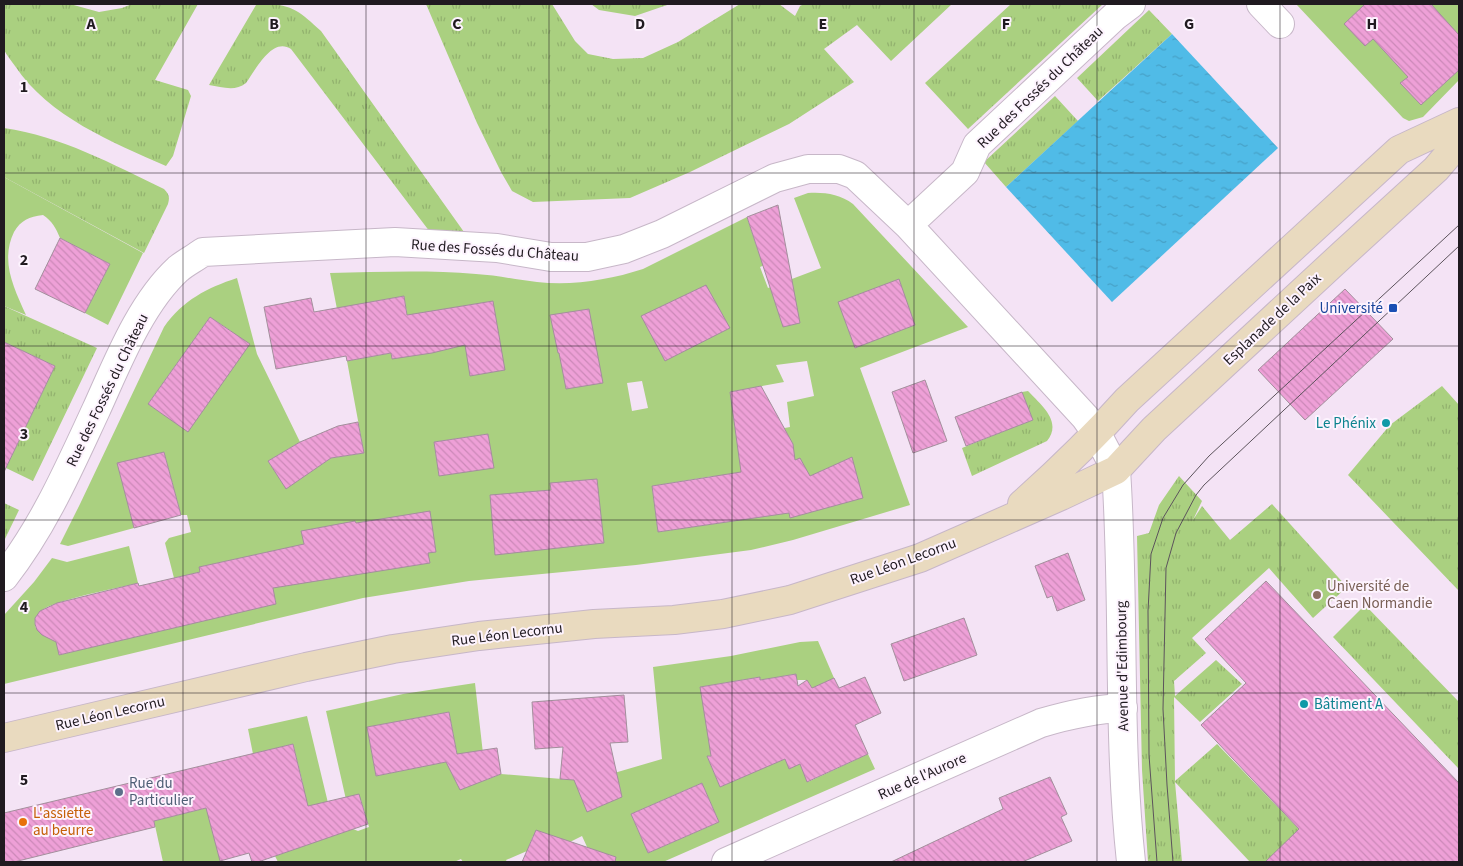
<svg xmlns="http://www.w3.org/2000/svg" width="1463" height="866" viewBox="0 0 1463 866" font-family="'Source Sans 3',sans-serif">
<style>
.grass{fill:url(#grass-tufts)}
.garden{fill:#aad080;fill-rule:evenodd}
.water{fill:url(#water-ripples)}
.building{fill:url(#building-back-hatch);stroke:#a38f9c}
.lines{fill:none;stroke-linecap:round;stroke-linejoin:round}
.minor-casing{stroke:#c7b7c8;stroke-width:30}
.tertiary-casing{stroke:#c7b7c8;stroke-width:30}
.secondary-casing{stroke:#c7b7c8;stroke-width:30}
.minor{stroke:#fff;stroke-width:28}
.tertiary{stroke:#fff;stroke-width:28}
.secondary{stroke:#e9dabf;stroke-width:28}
.tram{stroke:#5c535c;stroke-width:1}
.grid{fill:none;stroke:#201a20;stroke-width:1;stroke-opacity:0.55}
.transit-dot{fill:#1a4fb4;stroke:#fdf3fe;stroke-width:2}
.culture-dot{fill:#0f9aa8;stroke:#fdf3fe;stroke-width:2}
.education-dot{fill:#8d6e63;stroke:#fdf3fe;stroke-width:2}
.service-dot{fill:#5c6f8a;stroke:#fdf3fe;stroke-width:2}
.food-dot{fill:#e8710a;stroke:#fdf3fe;stroke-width:2}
.labels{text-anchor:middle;stroke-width:4;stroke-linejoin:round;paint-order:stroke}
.street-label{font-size:15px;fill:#201a20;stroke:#fdf3fe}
.transit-label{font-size:15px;fill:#164399;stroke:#fdf3fe;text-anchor:end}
.culture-label{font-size:15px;fill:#0d838f;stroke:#fdf3fe;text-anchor:end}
.education-label{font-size:15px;fill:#785e54;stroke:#fdf3fe;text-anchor:start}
.service-label{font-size:15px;fill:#4e5e75;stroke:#fdf3fe;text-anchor:start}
.food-label{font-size:15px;fill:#c56008;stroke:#fdf3fe;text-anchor:start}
.grid-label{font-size:16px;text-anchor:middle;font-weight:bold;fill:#201a20;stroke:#fdf3fe;stroke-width:4;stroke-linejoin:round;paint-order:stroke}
</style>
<defs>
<pattern id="grass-tufts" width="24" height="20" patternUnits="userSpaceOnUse" patternTransform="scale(1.25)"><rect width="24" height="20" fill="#aad080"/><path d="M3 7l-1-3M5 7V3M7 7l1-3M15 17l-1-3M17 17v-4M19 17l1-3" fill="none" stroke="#92b26e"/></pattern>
<pattern id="water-ripples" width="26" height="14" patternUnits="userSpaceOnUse" patternTransform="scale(1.25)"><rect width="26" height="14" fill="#50bbe7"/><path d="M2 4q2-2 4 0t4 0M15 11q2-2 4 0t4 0" fill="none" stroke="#46a0c6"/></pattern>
<pattern id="building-back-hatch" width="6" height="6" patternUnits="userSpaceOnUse" patternTransform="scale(1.25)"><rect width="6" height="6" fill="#eea0d7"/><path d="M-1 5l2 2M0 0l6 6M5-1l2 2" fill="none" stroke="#cc89b8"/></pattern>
</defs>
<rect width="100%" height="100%" fill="#f4e3f5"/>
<path class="grass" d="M4,4h66l29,8 23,-4 10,-4h66l-43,76 33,10 3,6 -18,60 -7,10c-54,-24 -117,-49 -151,-100 -4,-5 -8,-11 -11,-16 -3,-8 0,-36 0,-46z
M265,4c28,0 36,9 56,27l143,201h-34l-139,-183c-19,-13 -36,22 -45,34 -11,9 -24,4 -37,2l47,-80z
M426,4h126l23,37 13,13 25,5 30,-1 35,-16 62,-38h39l16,12 5,-10 4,-2h148l-61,57 -34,-36 -33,24 30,33 -65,42 -99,48 -60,26 -97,4 -21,-11 -11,-19 -24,-49z
M591,4h79l-35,12 -36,-6z
M1011,4h92l-135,125 -43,-46z
M1149,10l23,24 -74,67 -21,-23z
M1055,96l23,25 -72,66 -22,-25z
M4,128c57,8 108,36 160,61 5,5 6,8 4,15l-24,49 -140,-76z
M4,306l93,42 -64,133 -27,-13 49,-102 -51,-24z
M1442,386l17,19v186l-111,-116 42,-50z
M1028,391c12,13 35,30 19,50l-75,35 -10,-28 70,-28 -10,-28z
M1179,476l23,25 -9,19 9,-14 28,34 42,-36 75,83 -34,31 -44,-50 -77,70 14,15 -32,28 1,15 41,-36 26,24 -42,38 -26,-25 1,84 42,-37 83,86 -35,32h-15l-75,-80 7,80h-34l-6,-92 -5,-234 12,-3 10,-28z
M4,503l15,7 -15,31z
M1365,605l94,97v67l-126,-132z"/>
<path class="garden" d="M1296,4h163v76l-36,37 -14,4 -6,-3z
M4,177l139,76 -35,72 -23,-12 25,-49 -50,-26c-4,-10 -8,-17 -17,-23 -14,2 -22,5 -29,17 -14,29 0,56 12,83l-22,-9z
M808,193c16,-1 32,1 45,11l115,123 -108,41 50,137 -117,35 -42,10 -115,15 -167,16 -106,17 -359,86v-69l30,-33 18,-24 15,4 62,-16 9,37c-20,5 -85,17 -97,28 -4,3 -7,8 -6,13 1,11 13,12 21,15l3,16 217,-52 -12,-50 -64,14v5l-26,6 -9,-35 4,-5 22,-6 -4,-17h-6l-17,-63 -46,12 16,64 -66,18 -8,-2 20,-40 84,-177c19,-27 43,-39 73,-49l20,76 43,88 -32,19 18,27 45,-30 33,-5 -17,-92 44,-8 1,6 18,-28 -6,-35 -43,8 -19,31 -12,-62c49,-1 98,-3 146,1 20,1 41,6 61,8 35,4 72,-2 106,-13l104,-52 11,34 11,12 -9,4 8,21 53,-20 -27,-70zM210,317l21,14 -12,19 -31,81 -40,-27zM807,361l7,35 -27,6 3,25 -32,6 -28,-41 54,-10 -8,-17zM642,381l6,27 -16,3 -5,-28zM488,434l5,33 -54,8 -5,-33zM713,476l29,2 5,41 -89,13 -6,-46z
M818,641l16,37 -22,11 -3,-6 -3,-3h-9l-2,-6 -35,6 -1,-3 -59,10 100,77 8,18 60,-28 7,15 -212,93h-69l-12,-26 -24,12 -17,-16 -8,4 -4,10 5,12 -2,2 -5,-9 -21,9 1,2h-44l-2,-3 -7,3h-176l-3,-6 28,-72 -10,-40 -40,10 -5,-25 59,-13 22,91 24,22 5,2 11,-4 -8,-27 -14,4 -21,-93 77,-17 72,-11 11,97 15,-6 73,6 30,-4 58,-17 -9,-92 78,-11 69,-14zM449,712l9,47 -82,17 -8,-49zM728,755l21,19 -29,13 -13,-31zM702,783l17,39 -71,31 -17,-39z
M230,802l-10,59 -57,1 -9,-41z"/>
<path class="water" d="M1172,34l106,114 -166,154 -106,-115z"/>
<path class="building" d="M1365,4h66l28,31v35l-38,35 -21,-22 8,-6 -35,-38 -8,7 -21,-22z
M778,205l22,118 -17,4 -36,-110z
M60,238l50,26 -25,49 -50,-24z
M899,279l16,46 -60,23 -17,-46z
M706,285l24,43 -65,33 -24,-45z
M1345,289l48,50 -88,81 -47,-50z
M404,296l3,19 86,-14 12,69 -35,6 -5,-31 -33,8 -40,6 -1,-6 -44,8 -1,-5 -70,13 -12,-62 47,-9 3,14z
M589,309l14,74 -37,6 -7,-36h-1l-8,-38z
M210,317l40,27 -62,88 -40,-28z
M4,342l51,24 -51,106z
M925,380l22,61 -34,12 -21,-61z
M761,386l32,58 2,16 5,-2 10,18 42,-19 11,41 -73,20 -1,-5 -131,19 -6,-46 89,-14 -11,-80z
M1022,392l11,28 -67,26 -11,-29z
M358,422l6,31 -33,5 -45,31 -18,-28 32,-19 38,-16z
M488,434l6,34 -55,8 -5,-34z
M164,452l17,63 -47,13 -17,-65z
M597,479l7,64 -109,12 -5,-60 61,-5 -1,-7z
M430,511l6,41 -8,1 2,10 -157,25 3,16 -217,51 -3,-13 -14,-7 -5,-5 -2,-6v-6l5,-7 17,-8 81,-20 1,3 61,-14 -1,-5 105,-23 -3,-13 54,-10 1,2z
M1068,553l17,47 -28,11 -5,-15 -5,2 -12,-32z
M1266,581l193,202v79h-194l34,-33 -98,-104 45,-42 -41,-44z
M964,618l13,37 -73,26 -13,-37z
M796,674l2,12 9,-6 5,8 22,-10 5,10 26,-11 16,36 -26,12 13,29 -61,28 -7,-18 -11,5 -4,-10 -65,28 -13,-31h4l-11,-69 60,-10v3z
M624,695l4,47 -18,1 12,54 -35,15 -13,-32 -14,-1 3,-32 -28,2 -3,-47z
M449,712l8,42 40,-6 4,26 -41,16 -14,-28 -70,14 -9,-49z
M293,744l15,62 51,-12 9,30 -110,38h-6l-3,-9 -29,8 -14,-53 -52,13 1,6 -141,35h-10v-49z
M1050,777l17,37 -6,3 11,24 -50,21h-131l112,-53 -4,-11z
M702,783l17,39 -71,31 -17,-39z
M536,830l80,27 -1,5h-93z"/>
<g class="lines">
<g class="minor-casing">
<path id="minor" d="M1261,4l19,20
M908,225l57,-53 12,-27 138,-129 16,-12
M4,577c40,-51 65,-109 92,-167 21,-46 44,-106 82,-141 7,-6 17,-11 25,-17l192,-10 102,6 54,9h36l37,-8 38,-15 113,-56 33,-9h31l16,6 53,50 177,192 12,17 19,36
M726,862l315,-139c27,-8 53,-14 82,-15"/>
</g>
<g class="tertiary-casing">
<path id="tertiary" d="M1116,470c9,131 1,262 15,392"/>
</g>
<g class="secondary-casing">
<path id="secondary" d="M1022,504c37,-33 72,-67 105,-104l272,-250 60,-28
M4,738l302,-71 87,-18 86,-13 115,-12 80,-4 49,-6 67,-14 130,-42 141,-62 55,-26 38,-41 189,-175 93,-85 23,-27"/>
</g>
<use href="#minor" class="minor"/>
<use href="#tertiary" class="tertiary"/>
<use href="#secondary" class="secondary"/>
<path class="tram" d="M1157,862l-8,-107 -1,-144 3,-57 12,-36 20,-33 26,-29 250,-231
M1173,862l-6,-77 -4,-76 3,-141 10,-35 20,-38 8,-10 255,-239"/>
</g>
<path class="grid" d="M183,4v858M366,4v858M549,4v858M732,4v858M914,4v858M1097,4v858M1280,4v858M4,173h1455M4,346h1455M4,520h1455M4,693h1455"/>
<rect class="transit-dot" x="1388" y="303" width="10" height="10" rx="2.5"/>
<g class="culture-dot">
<circle cx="1386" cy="423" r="5"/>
<circle cx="1304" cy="704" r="5"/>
</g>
<circle class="education-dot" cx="1317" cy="595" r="5"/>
<circle class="service-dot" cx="119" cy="792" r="5"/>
<circle class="food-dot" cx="23" cy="822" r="5"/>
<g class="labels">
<g class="street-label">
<text transform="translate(1040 87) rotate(-44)" y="5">Rue des Fossés du Château</text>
<text transform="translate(495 250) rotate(4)" y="5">Rue des Fossés du Château</text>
<text transform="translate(1272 319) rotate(-43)" y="5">Esplanade de la Paix</text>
<text transform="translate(107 390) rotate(-64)" y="5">Rue des Fossés du Château</text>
<text transform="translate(903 561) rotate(-20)" y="5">Rue Léon Lecornu</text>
<text transform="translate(507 634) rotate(-7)" y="5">Rue Léon Lecornu</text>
<text transform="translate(1122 666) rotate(-91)" y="5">Avenue d'Edimbourg</text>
<text transform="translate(110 713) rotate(-13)" y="5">Rue Léon Lecornu</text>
<text transform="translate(922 776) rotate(-24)" y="5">Rue de l'Aurore</text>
</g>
<g class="transit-label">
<text x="1383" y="313">Université</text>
</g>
<g class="culture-label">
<text x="1376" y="428">Le Phénix</text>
<text x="1314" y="709" text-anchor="start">Bâtiment A</text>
</g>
<g class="education-label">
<text x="1327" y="591">Université de<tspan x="1327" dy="17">Caen Normandie</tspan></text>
</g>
<g class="service-label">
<text x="129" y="788">Rue du<tspan x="129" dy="17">Particulier</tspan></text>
</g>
<g class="food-label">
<text x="33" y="818">L'assiette<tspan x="33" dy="17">au beurre</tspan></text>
</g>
</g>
<g class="grid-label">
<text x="91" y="29">A</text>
<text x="274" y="29">B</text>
<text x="457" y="29">C</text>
<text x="640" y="29">D</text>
<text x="823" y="29">E</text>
<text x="1006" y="29">F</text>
<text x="1189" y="29">G</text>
<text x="1372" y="29">H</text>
<text x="24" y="92">1</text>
<text x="24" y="265">2</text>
<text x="24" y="439">3</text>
<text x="24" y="612">4</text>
<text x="24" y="785">5</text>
</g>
<rect width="1463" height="866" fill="none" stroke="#201a20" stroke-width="10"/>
</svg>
